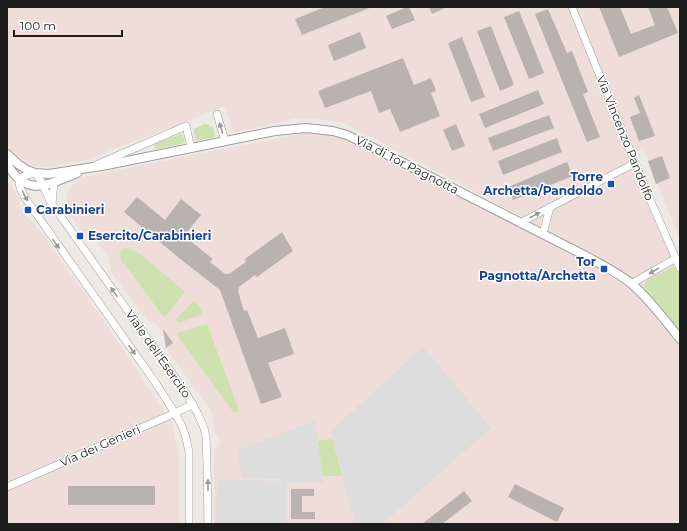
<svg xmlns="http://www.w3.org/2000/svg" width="687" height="531" viewBox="0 0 687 531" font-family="Montserrat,sans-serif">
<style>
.military{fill:#eeddd9}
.grass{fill:#cee2b0}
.parking{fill:#ddd}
.building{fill:#bab2ae}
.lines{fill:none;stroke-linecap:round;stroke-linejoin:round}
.minor-casing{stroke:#9e9e9e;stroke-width:8}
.tertiary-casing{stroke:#9e9e9e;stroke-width:10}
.minor{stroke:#fff;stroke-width:7}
.tertiary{stroke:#fff;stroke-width:8}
.oneway{fill:#999}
.transit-dot{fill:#1a4fb4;stroke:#fff;stroke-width:1.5}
.labels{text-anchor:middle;stroke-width:3;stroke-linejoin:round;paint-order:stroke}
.street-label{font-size:12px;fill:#1d1d1d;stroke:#fff}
.transit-label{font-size:12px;font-weight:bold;fill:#164399;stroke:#fff;text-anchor:end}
</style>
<rect width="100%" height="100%" fill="#ede9e5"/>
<path class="military" d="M7,7h673v233l-37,-92 -17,7 54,117v63l-48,-56 -111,-63 -177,-93 -25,-4 -23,-1 -62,14 -9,-26 -136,53 -41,8h-8l-10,-3 -8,-5 -9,-7 -6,-7z
M306,133h21l18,5 229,117 58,34 27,30 21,29v176h-466v-74l6,-5v-6l-6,-6 -2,-21 -46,-64 -2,-14 -7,-9 -11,-6 -35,-48 -2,-13 -14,-19 -4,4 -20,-28 -4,-9v-10l4,-9 6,-7 6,-3z
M7,179l12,20 1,11 18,18 71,100 64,97 6,32v67h-172z"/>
<path class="grass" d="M205,124l8,3 2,10 -19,4 -2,-9v-3z
M181,134l2,2 2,7 -28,6 -3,-2 1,-3z
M126,248l4,1 9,4 46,39 -20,25 -3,-2 -38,-52h-2l-2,-9 3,-5z
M674,267l2,1 4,7v57l-17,-22 -15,-17 -4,-7 4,-7z
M194,300l6,7 2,7 -22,9 -4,-2v-2z
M207,324l31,84v3l-2,2h-2l-57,-78 1,-2z
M331,439l2,2 9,35h-19l-5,-32v-3z"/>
<path class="parking" d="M423,347l68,81 -109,96h-16l-12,-3 -23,-90z
M315,421l8,61 -36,1 -1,41h-70l1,-44 64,1v-2l-39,-1 -4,-28z"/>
<path class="building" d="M325,7h47l-70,28 -7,-16z
M407,7h2l6,13 -23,9 -6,-13z
M429,7h18l-15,7z
M599,7h21l11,27 24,-9 -7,-18h19l11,26 -59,24z
M548,9l19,44 5,-2 16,41 -5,2 17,43 -13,5 -52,-128z
M519,11l25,62 -15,6 -25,-62z
M491,26l23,59 -14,6 -23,-60z
M360,32l6,16 -32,13 -6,-16z
M462,37l23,60 -14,5 -23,-59z
M403,58l11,27 17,-7 5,13 -5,2 9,23 -40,16 -10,-23 -11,4 -8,-22 -46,17 -7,-17z
M538,90l6,14 -59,24 -6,-14z
M639,95l16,41 -16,5 -9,-24 10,-4 -6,-15z
M549,115l5,13 -61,23 -5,-13z
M456,124l9,22 -13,5 -9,-21z
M557,138l5,14 -59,23 -5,-14z
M662,156l8,22 -14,6 -8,-23z
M567,162l6,14 -60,24 -5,-13z
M137,197l28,23 16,-21 20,16 -17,21 29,23 -3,3 15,12h4l17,-12 -1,-3 37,-27 11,19 -36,26 -2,-2 -16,12 -1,4 6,20 3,-1 11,28 27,-10 9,26 -26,9 14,34 -21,7 -41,-114 -41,-32 -55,-46z
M163,329l10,14 -7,5z
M515,484l49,24 -7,14 -49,-25z
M68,486h87v19h-87z
M291,489h23v7h-12v16h13v7h-24z
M464,491l8,10 -30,23h-20z"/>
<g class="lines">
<g class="minor-casing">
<path id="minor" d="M572,7l76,188 32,73
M217,114l8,27
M96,165l90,-39 5,22
M52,204l2,-22
M34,212l11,-1 7,-7
M520,223l115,-60
M543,234l7,-27
M631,284l45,-26
M7,487l168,-74 18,-9
M189,524v-72l-3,-14 -4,-12 -7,-13 -20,-31 -125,-177c-5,-7 -12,-17 -11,-26l8,-4 8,-2c8,7 11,22 17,31l132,186 14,24 6,14 2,9 1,28 1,59"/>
</g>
<g class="tertiary-casing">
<path id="tertiary" d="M7,154l11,10 9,6 8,3 14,1 58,-9 168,-34 31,-3 27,3 14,4 29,14 208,106c16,9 33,17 48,29 18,16 33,36 48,55
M7,164c20,34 40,21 70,9"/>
</g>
<use href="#minor" class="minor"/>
<use href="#tertiary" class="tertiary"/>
</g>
<defs><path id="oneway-solid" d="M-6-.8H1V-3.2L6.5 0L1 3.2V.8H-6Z"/></defs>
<g class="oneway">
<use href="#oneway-solid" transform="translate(221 128) rotate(-106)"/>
<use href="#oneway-solid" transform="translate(25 196) rotate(62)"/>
<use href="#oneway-solid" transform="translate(535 215) rotate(-28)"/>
<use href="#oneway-solid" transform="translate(56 244) rotate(55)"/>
<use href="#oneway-solid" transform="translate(654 271) rotate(149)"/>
<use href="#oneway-solid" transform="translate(114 292) rotate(-125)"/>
<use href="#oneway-solid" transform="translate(132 350) rotate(55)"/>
<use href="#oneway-solid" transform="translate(208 485) rotate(-90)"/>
</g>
<g class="transit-dot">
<rect x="607" y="180" width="8" height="8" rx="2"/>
<rect x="24" y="206" width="8" height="8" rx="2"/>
<rect x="76" y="232" width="8" height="8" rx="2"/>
<rect x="600" y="265" width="8" height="8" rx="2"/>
</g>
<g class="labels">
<g class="street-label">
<text transform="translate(625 138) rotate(68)" y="4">Via Vincenzo Pandolfo</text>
<text transform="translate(407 165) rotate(27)" y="4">Via di Tor Pagnotta</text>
<text transform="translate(158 354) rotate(55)" y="4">Viale dell'Esercito</text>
<text transform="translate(100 446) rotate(-24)" y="4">Via dei Genieri</text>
</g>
<g class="transit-label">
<text x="603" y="181">Torre<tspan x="603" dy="14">Archetta/Pandoldo</tspan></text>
<text x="36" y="214" text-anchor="start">Carabinieri</text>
<text x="88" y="240" text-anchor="start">Esercito/Carabinieri</text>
<text x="596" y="266">Tor<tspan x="596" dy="14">Pagnotta/Archetta</tspan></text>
</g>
</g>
<rect width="687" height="531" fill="none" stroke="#1d1d1d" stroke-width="16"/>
<path d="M14 30v6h108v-6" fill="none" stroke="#1d1d1d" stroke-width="2"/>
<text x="20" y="30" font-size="12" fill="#1d1d1d" stroke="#ffffff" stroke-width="3" paint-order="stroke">100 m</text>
</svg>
